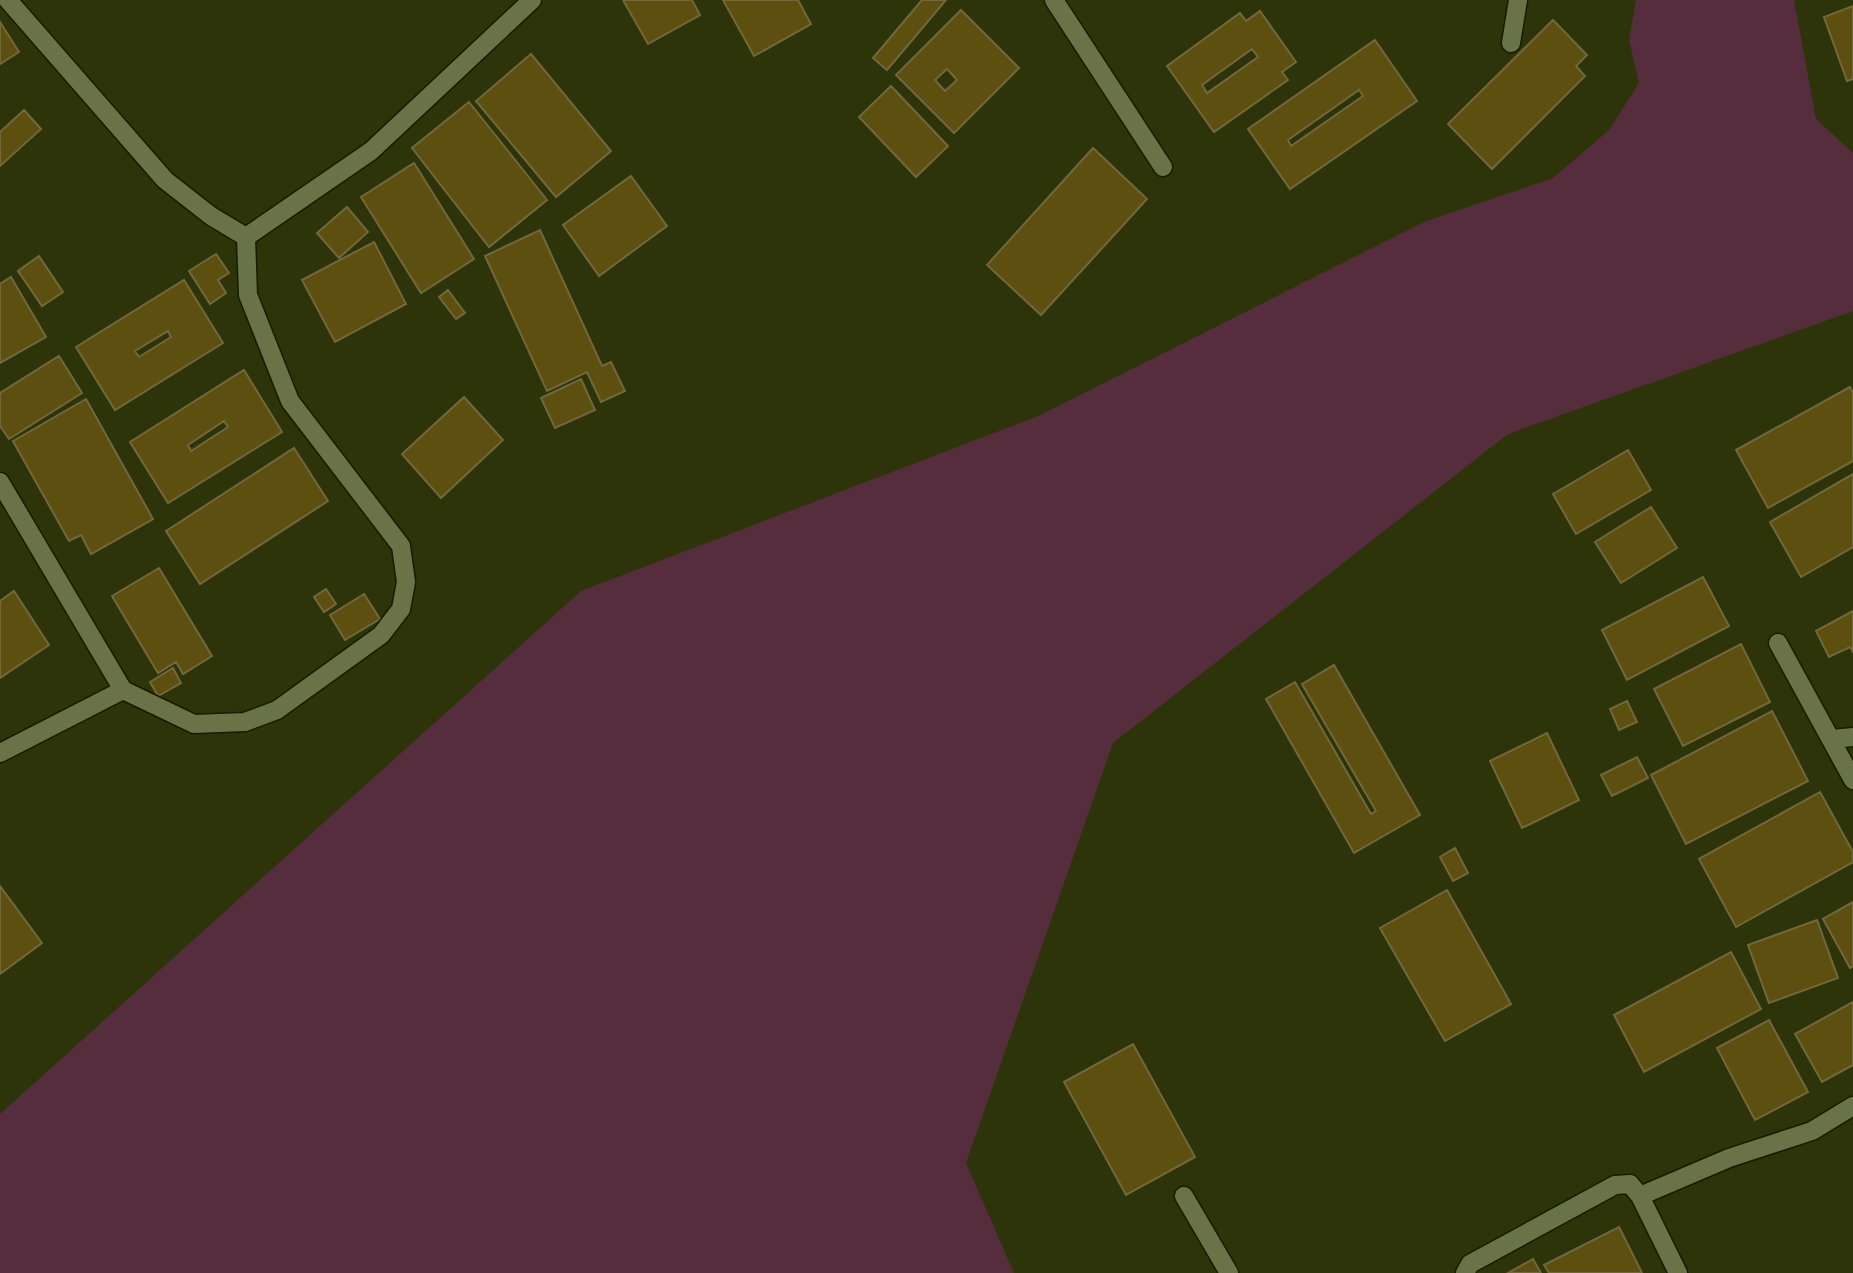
<svg xmlns="http://www.w3.org/2000/svg" width="1853" height="1273" viewBox="0 0 1853 1273" font-family="Karla,sans-serif">
<style>
.green{fill:#552d3c}
.building{fill:#5c4f10;stroke:#71683c;stroke-width:2;fill-rule:evenodd}
.lines{fill:none;stroke-linecap:round;stroke-linejoin:round}
.minor-casing{stroke:#171b00;stroke-width:21}
.minor{stroke:#6a7247;stroke-width:18}
</style>
<rect width="100%" height="100%" fill="#2e3409"/>
<path class="green" d="M1636,0h158l22,119 37,34v158l-345,123 -395,309 -147,420 48,110h-1014v-159l581,-523 457,-175 386,-194 129,-44 56,-48 30,-47 -10,-43z"/>
<path class="building" d="M623,0h69l8,15 -52,29z
M723,0h75l13,24 -57,32z
M922,0h24l-59,70 -14,-12z
M1853,6v73l-6,2 -23,-64z
M961,10l58,58 -65,65 -58,-58zM947,69l10,11 -12,11 -10,-11z
M1260,11l36,51 -14,10 6,8 -74,52 -47,-66 73,-53 6,8zM1252,49l6,8 -51,36 -5,-8z
M1553,20l34,35 -11,11 9,10 -93,93 -44,-45z
M0,22l19,30 -19,12z
M1375,40l42,61 -127,88 -42,-60zM1359,90l4,6 -72,50 -3,-6z
M531,54l80,97 -55,46 -80,-96z
M891,86l57,60 -32,31 -57,-60z
M469,102l78,98 -58,47 -77,-99z
M24,110l17,19 -41,37v-34z
M1093,148l54,51 -106,116 -54,-50z
M414,163l60,96 -53,34 -60,-96z
M631,176l36,50 -68,50 -36,-51z
M347,207l21,25 -29,26 -22,-25z
M540,230l62,136 9,-4 14,29 -24,11 -14,-30 -40,19 -62,-135z
M374,242l32,62 -71,38 -33,-62z
M216,254l13,19 -11,7 8,13 -16,11 -21,-33z
M39,256l24,36 -21,14 -24,-35z
M11,277l35,60 -46,26v-79z
M184,280l39,63 -108,67 -39,-63zM168,331l3,6 -32,20 -4,-6z
M448,290l17,23 -9,6 -17,-22z
M59,356l23,37 -73,46 -9,-13v-33z
M244,370l38,62 -114,71 -38,-61zM224,421l4,6 -37,24 -3,-6z
M581,379l14,31 -40,18 -14,-30z
M1850,387l3,6v68l-85,47 -32,-58z
M464,397l39,43 -62,58 -39,-44z
M86,399l67,120 -62,35 -10,-19 -12,6 -56,-100z
M294,448l34,53 -128,83 -34,-53z
M1628,450l23,40 -75,44 -23,-40z
M1853,474v73l-52,30 -31,-55z
M1651,507l26,41 -56,35 -26,-41z
M159,568l53,88 -29,18 -7,-12 -18,11 -46,-77z
M1703,577l26,49 -102,54 -25,-50z
M326,589l10,15 -12,8 -10,-15z
M14,591l35,54 -49,33v-77z
M364,594l16,25 -35,21 -15,-25z
M1853,611v41l-3,-5 -21,10 -13,-26z
M1741,644l29,58 -87,44 -29,-57z
M1334,665l86,150 -66,38 -88,-154 29,-17 76,132 5,-3 -74,-127z
M173,668l8,15 -23,13 -8,-14z
M1627,701l10,21 -18,8 -9,-21z
M1772,711l36,70 -122,63 -35,-69z
M1547,733l32,67 -57,28 -32,-67z
M1637,757l11,21 -36,18 -11,-21z
M1820,792l33,60v10l-117,65 -37,-68z
M1455,848l13,25 -15,8 -13,-24z
M0,886l42,57 -42,31z
M1447,890l64,114 -66,37 -65,-113z
M1853,902v64l-3,2 -27,-49z
M1817,920l21,58 -69,25 -21,-58z
M1731,952l30,57 -117,63 -30,-57z
M1853,1002v63l-31,17 -27,-48z
M1769,1020l39,72 -53,28 -38,-72z
M1133,1044l62,113 -69,38 -62,-113z
M1619,1227l23,46h-93l-5,-8z
M1533,1259l8,14h-33z"/>
<g class="lines">
<g class="minor-casing">
<path id="minor" d="M8,0l157,180 46,36 35,21
M1054,0l109,167
M1511,43l7,-43
M246,237l125,-86 161,-151
M0,482l123,208
M1778,643l75,137
M1832,739l21,-2
M0,753l123,-63 71,34 51,-2 32,-12 104,-75 20,-26 5,-27 -5,-36 -111,-145 -42,-106 -2,-58
M1184,1196l45,77
M1640,1196l38,77
M1465,1273l5,-9 145,-79 15,-1 10,12 89,-38 83,-27 41,-25"/>
</g>
<use href="#minor" class="minor"/>
</g>
</svg>
